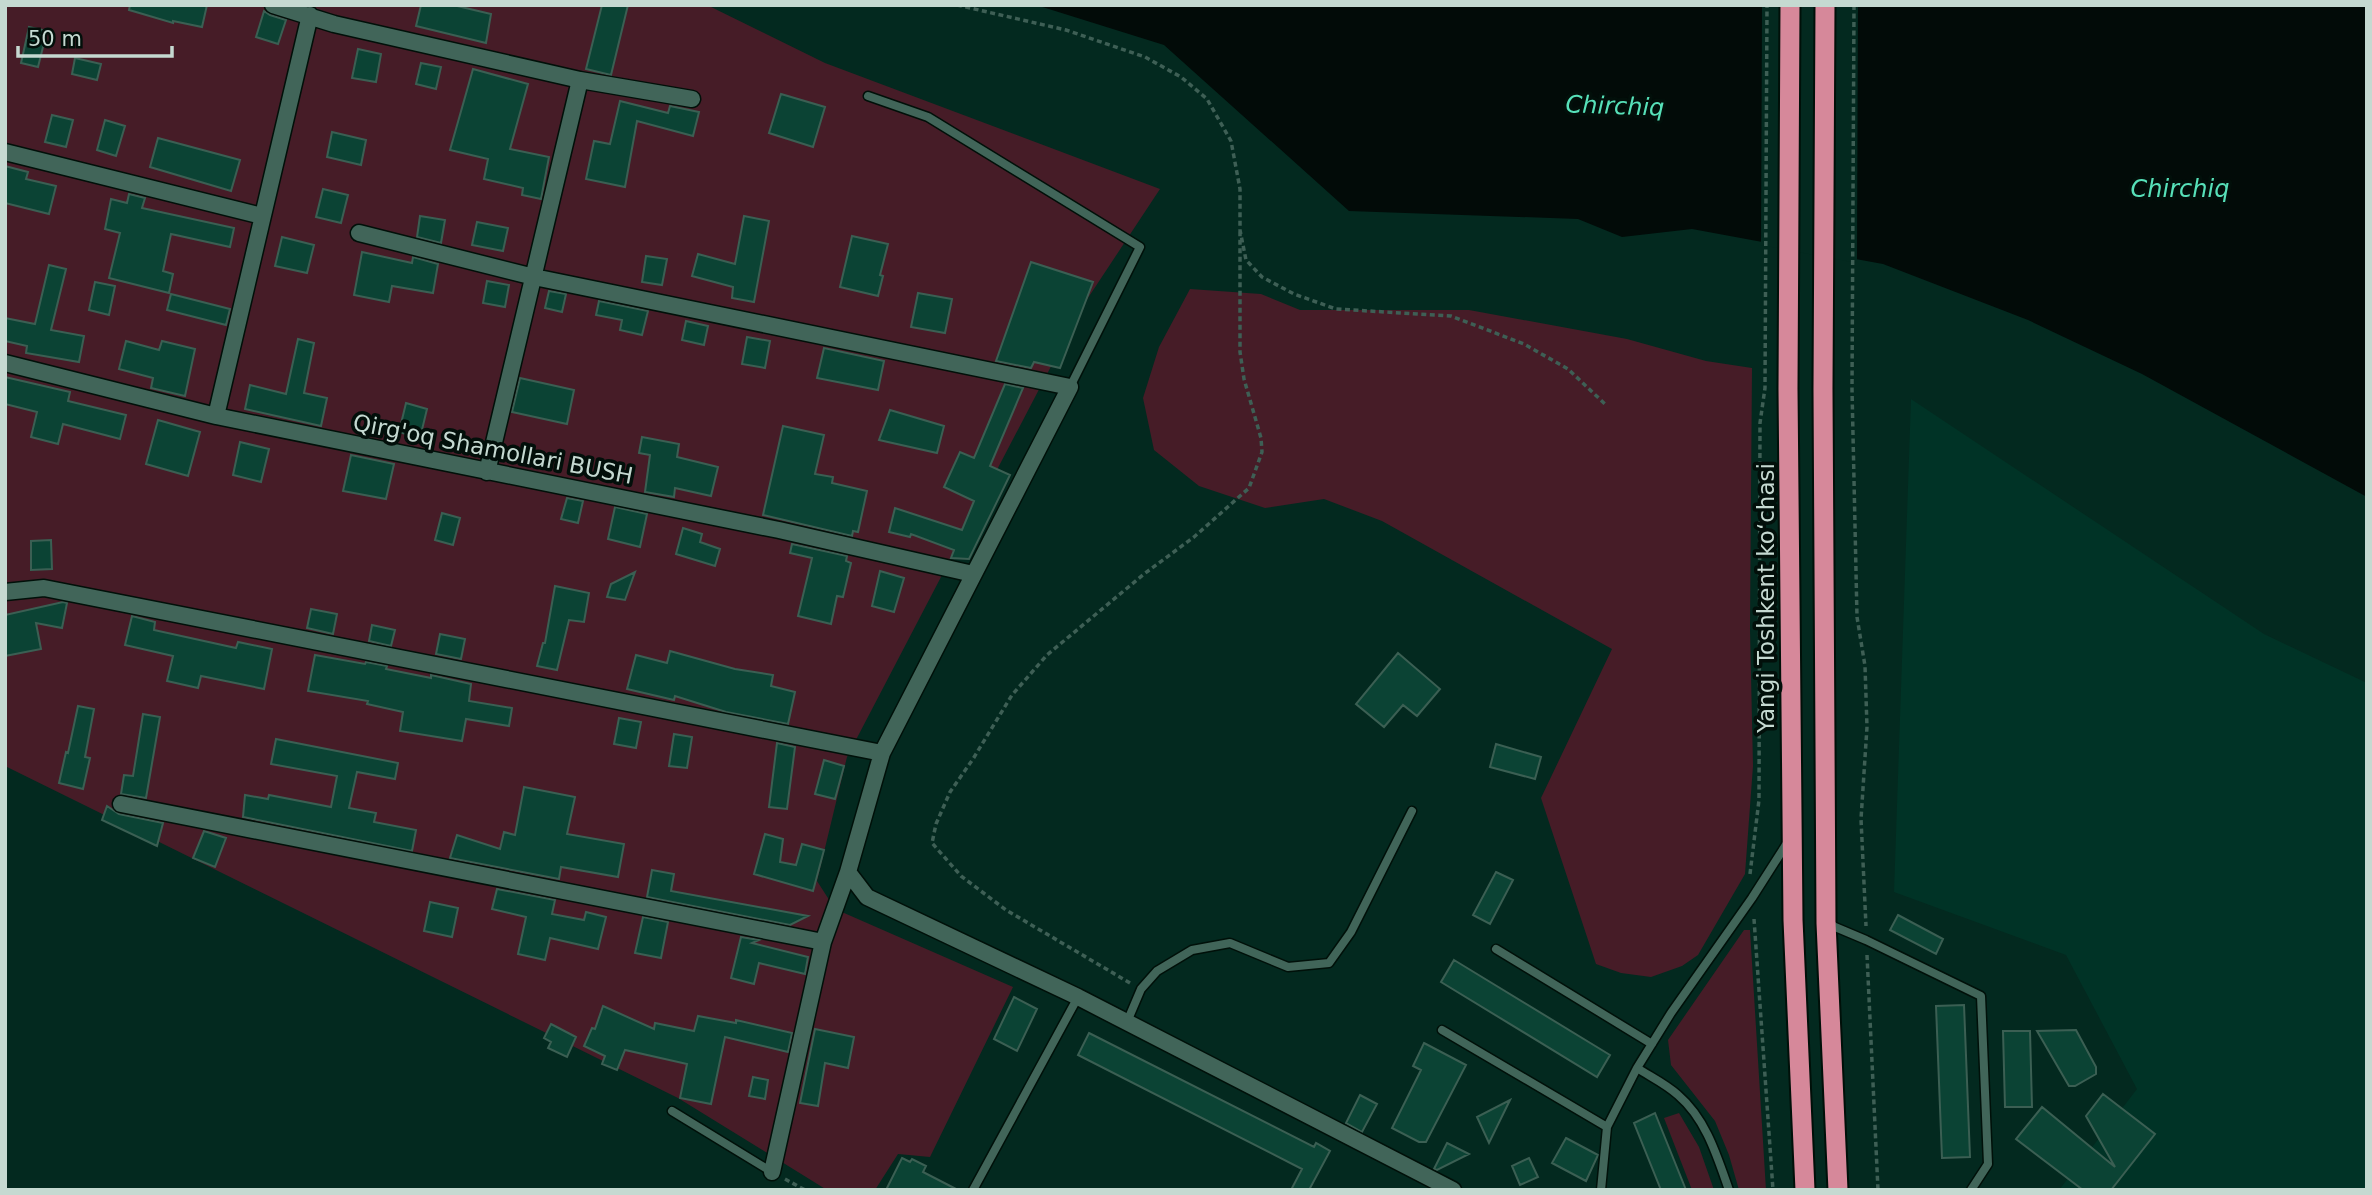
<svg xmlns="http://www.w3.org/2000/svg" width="2372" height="1195" viewBox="0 0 2372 1195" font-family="'DejaVu Sans',sans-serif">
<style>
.built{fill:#003326}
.green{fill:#461c27}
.water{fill:#020b08}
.pier{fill:#03291f}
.building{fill:#0b4334;stroke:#3b5f53;stroke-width:2}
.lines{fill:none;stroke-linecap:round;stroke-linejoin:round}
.service-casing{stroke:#001009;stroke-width:11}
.minor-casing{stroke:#001009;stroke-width:19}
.trunk-casing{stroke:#001009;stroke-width:23}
.path{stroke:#3e5f55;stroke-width:3.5;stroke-dasharray:5 3.5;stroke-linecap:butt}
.service{stroke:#416559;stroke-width:8}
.minor{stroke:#416559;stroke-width:16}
.trunk{stroke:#d6889a;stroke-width:19}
.labels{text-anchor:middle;stroke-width:7;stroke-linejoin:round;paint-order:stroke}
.street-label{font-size:23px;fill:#c5d9d1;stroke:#020f0a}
.water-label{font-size:24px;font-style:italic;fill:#57e1b9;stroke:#020f0a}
</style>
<rect width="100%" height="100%" fill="#03291f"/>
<path class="built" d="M1911,399l353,235 103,49v507h-308l78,-101 -71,-134 -172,-63z"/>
<path class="green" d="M5,5h702l118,58 335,126 -78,118 -235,450 -30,124 18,28 178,78 -83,170 -32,-3 -23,36h-48l-149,-92 -673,-332z
M1190,289l71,5 39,16h169l158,29 79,22 46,7 -2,261 3,137 -8,108 -47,81 -16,11 -31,11 -30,-4 -25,-9 -55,-166 71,-149 -230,-128 -58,-22 -59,9 -66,-22 -45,-36 -11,-52 16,-51z
M1744,930h6l16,260h-27l-10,-35 -14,-34 -44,-56 -3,-25z
M1679,1113l20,34 15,43h-22l-28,-72z"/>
<path class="water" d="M1036,5h1331v492l-225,-123 -114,-54 -145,-56 -191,-35 -70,8 -44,-18 -229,-8 -185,-166z"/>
<path class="pier" d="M1762,5h96l-1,258 -96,-18z"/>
<path class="building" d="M130,5h77l-5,22 -29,-6v2l-37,-11 -7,-2z
M421,5h32l38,9 -5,29 -70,-17z
M602,5h26l-17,70 -25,-6z
M264,11l6,4 16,5 -8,24 -22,-7z
M29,27l18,4 -9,36 -17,-4z
M358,49l23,5 -5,28 -24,-4z
M75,58l26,6 -4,16 -25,-6z
M421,63l20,4 -5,22 -20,-5z
M473,69l55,15 -18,65 39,8 -8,42 -19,-4 1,-7 -39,-9 4,-20 -38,-9z
M781,94l44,13 -12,40 -44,-14z
M620,101l48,12 2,-7 29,6 -6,24 -56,-15 -12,66 -39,-8 8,-38 16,3z
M52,115l21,5 -7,27 -21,-5z
M105,120l20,6 -9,30 -19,-6z
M332,132l34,8 -5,25 -34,-8z
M158,138l82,22 -9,31 -81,-24z
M5,166l23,6 -2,7 30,7 -7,28 -44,-11z
M323,189l25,6 -7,28 -25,-6z
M129,194l16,4 -3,10 92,20 -4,19 -59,-13 -8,37 10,3 -4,19 -60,-15 11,-45 -15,-4 6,-30 16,4z
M420,216l25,4 -4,23 -24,-6z
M744,216l25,5 -15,81 -22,-4 1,-11 -41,-11 6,-22 37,10z
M477,222l31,6 -5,23 -31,-6z
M852,236l36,8 -8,31 3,1 -5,20 -38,-9z
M282,237l32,8 -7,28 -32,-7z
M362,252l50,11 1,-6 25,7 -5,29 -41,-7 -3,16 -35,-7z
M646,256l21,3 -5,26 -20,-3z
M1031,262l62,20 -33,86 -26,-6 -3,6 -35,-7z
M49,265l17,4 -15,61 33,6 -5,26 -53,-9 1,-7 -22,-5v-23l30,6z
M487,281l22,4 -4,22 -22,-4z
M95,282l20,4 -6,29 -20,-5z
M549,291l17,3 -4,18 -17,-4z
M918,293l34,6 -7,34 -34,-6z
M171,294l59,15 -4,16 -59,-15z
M599,301l49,10 -6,24 -22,-5 2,-10 -26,-5z
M686,321l22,5 -4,19 -22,-5z
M747,337l23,4 -5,27 -23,-4z
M298,339l16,4 -10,50 23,5 -6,28 -76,-17 5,-24 36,9z
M126,341l33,9 3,-9 33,8 -10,47 -34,-8 2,-10 -34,-9z
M824,348l60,13 -6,29 -61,-12z
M5,377l65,15 -2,9 58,14 -6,24 -57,-15 -5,20 -27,-7 6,-25 -32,-8z
M520,378l54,12 -7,34 -55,-12z
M1005,384l18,4 -33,78 20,9 -41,84 -18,-1 3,-8 -43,-16 -1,3 -21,-5 6,-24 67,22 12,-29 -30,-14 16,-35 14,6z
M406,403l21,6 -7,29 -21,-6z
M890,410l54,16 -7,27 -58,-13z
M158,420l42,12 -12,44 -42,-12z
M783,426l41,9 -9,39 18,3 -1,6 35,8 -9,41 -5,-1 -1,5 -89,-21z
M642,437l37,7 -2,13 41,10 -7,29 -36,-8 -1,9 -29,-5 5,-37 -11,-2z
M240,442l29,7 -8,33 -28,-7z
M351,455l43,9 -8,35 -43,-8z
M567,498l16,3 -5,22 -17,-4z
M615,507l32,7 -7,33 -32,-8z
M442,513l18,5 -7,27 -18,-5z
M683,528l19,6 -2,8 20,7 -5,17 -39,-12z
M51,540l1,29 -21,1v-29z
M792,544l55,12 -1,5 5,2 -8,34 -6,-1 -6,28 -33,-8 14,-58 -22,-5z
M880,571l24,7 -10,34 -22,-6z
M635,572l-10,28 -18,-3 4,-13z
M555,586l34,7 -5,29 -15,-2 -12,50 -20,-4 6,-23h2z
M63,602l4,1 -5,25 -26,-5 5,26 -36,7v-41z
M311,609l26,5 -4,20 -26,-6z
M132,616l23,6 -1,8 82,18 2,-6 34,7 -8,40 -63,-13 -3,12 -31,-7 6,-25 -48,-11z
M372,625l23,5 -4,16 -22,-5z
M440,634l25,5 -4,20 -25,-5z
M670,651l65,18 38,6 -2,11 24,6 -7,32 -62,-12 -51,-16 -1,4 -47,-11 9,-34 31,8z
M1398,653l42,36 -23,27 -14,-11 -19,22 -28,-23z
M315,655l50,9 1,-2 21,4 -1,3 45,9v-3l40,9 -2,17 43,7 -3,18 -43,-7 -4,22 -62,-10 3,-19 -36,-8 1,-3 -60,-10z
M78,706l16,3 -9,48 5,1 -7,31 -24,-6 7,-31 2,1z
M143,714l17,3 -14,81 -25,-4 3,-19 9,1z
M619,718l22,4 -5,26 -22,-4z
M674,734l18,3 -5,31 -18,-2z
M276,739l122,24 -3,16 -38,-7 -8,36 27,5 -2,9 42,8 -4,21 -169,-34 2,-22 23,4 1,-4 62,12 6,-31 -66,-12z
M777,743l18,4 -8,62 -18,-2z
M1496,744l45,13 -6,22 -45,-12z
M824,760l20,6 -9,33 -20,-5z
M524,787l51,10 -8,37 57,10 -6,33 -57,-10 -2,12 -109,-21 7,-23 43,14 4,-17 11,3z
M107,806l12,8 44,9 -6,23 -55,-26z
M204,831l22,7 -11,29 -22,-9z
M765,834l18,5 -3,23 16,3 6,-21 22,6 -11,41 -59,-17z
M652,870l22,4 -3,17 137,25 -18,9 -143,-28z
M1496,872l17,8 -23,44 -17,-9z
M497,889l58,11 -3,14 32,6 2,-8 20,5 -8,32 -48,-11 -5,22 -27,-6 8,-37 -34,-8z
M430,902l28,6 -6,29 -28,-6z
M1898,915l45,24 -7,15 -46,-24z
M643,917l25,5 -7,36 -26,-5z
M741,937l18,3 -7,3 56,14 -3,17 -46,-11 -5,21 -23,-6z
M1454,960l156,95 -13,22 -156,-95z
M1014,997l23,12 -20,42 -23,-12z
M1964,1005l6,152 -28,1 -6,-152z
M603,1006l51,23 1,-6 39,8 4,-15 38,7v-3l56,13 -4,19 -63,-15 -14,67 -31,-6 7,-34 -62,-14 -8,20 -15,-6 3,-8 -21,-10 8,-18 3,1z
M551,1024l25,13 -9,20 -19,-9 3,-6 -7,-4z
M815,1029l39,8 -6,31 -23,-5 -7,43 -18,-3z
M2076,1030l20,37v7l-21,12h-6l-32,-55z
M2003,1031h27l2,76h-27z
M1089,1033l225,114 2,-4 14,8 -21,39h-18l11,-21 -224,-114z
M1424,1043l42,22 -40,77h-7l-27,-14 29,-58 -8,-4z
M753,1077l15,3 -3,19 -16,-3z
M2103,1094l52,40 -44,56h-28l-67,-51 26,-32 73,60 -29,-51z
M1360,1095l17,9 -15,28 -16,-9z
M1510,1100l-21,43 -12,-26z
M1655,1113l31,77h-25l-27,-67z
M1566,1138l32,17 -12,26 -34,-18z
M1447,1143l22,11 -32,16 -3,-1z
M902,1158l8,4 2,-3 14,7 -3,6 35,18h-72z
M1529,1158l9,19 -18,8 -8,-19z"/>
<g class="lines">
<g class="service-casing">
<path id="service" d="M868,96l60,21 212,130 -70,140
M1828,924l38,16 115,56 7,168 -17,26
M1496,949l156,95
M1127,1022l14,-33 16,-18 35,-21 38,-7 58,24 41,-4 22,-31 61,-121
M1442,1030l165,97 30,-59
M672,1111l100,61
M973,1190l105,-193
M1601,1190l6,-63
M1729,1190c-12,-34 -23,-71 -51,-95 -12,-11 -27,-18 -41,-27l34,-55 81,-115 37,-58"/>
</g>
<g class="minor-casing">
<path id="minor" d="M273,5l61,19 246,56 112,19
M5,152l257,64
M359,233l175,44 536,110 -188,366 -34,119 -25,70 -51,230
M5,363l211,53 563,114 194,44
M216,416l94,-401
M487,472l93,-392
M5,592l39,-4 838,165
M121,804l702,138
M848,872l19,25 211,100 375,193"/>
</g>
<g class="trunk-casing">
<path id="trunk" d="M1790,5l-2,384 5,531 12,270
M1825,5l-2,384 3,534 12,267"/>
</g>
<path class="path" d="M957,5l109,25 79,27 36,20 26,22 24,42 9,48v41l6,30 16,17 32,17 42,15 115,7 73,28 44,25 38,36
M1854,5l-2,384 5,228 8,49 2,61 -6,92 5,107
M1750,874l9,-74 1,-377 5,-35 2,-383
M1754,919l19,271
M1867,955l11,235
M1130,983l-124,-73 -45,-34 -29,-33 4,-19 14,-32 23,-33 39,-64 35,-40 97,-81 50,-37 55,-49 13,-36 -1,-14 -17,-59 -4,-27v-122
M785,1179l20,11"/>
<use href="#service" class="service"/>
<use href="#minor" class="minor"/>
<use href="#trunk" class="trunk"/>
</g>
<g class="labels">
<g class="street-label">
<text transform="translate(493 449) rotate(11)" y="8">Qirg'oq Shamollari BUSH</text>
<text transform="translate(1766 598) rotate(-90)" y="8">Yangi Toshkent ko‘chasi</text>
</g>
<g class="water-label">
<text transform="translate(1615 106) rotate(2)" y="8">Chirchiq</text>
<text x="2180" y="197">Chirchiq</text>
</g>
</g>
<rect width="2372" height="1195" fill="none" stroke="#c5d9d1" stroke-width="14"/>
<path d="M18 46v10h154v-10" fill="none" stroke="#c5d9d1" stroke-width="3.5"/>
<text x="28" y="46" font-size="21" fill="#c5d9d1" stroke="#020f0a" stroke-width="5" paint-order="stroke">50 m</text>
</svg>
